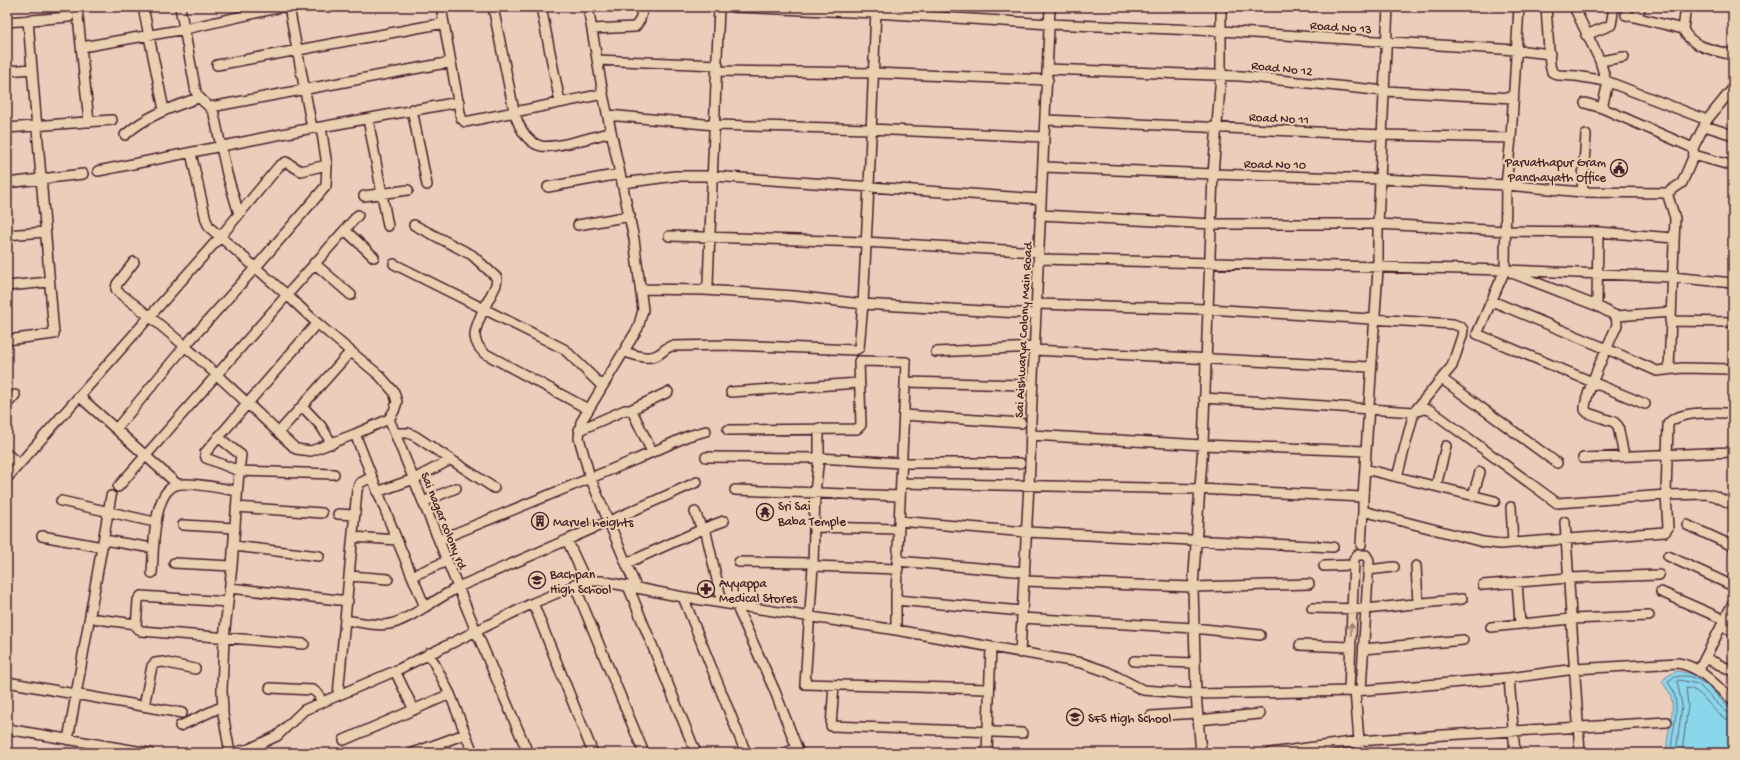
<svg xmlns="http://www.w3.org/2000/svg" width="1740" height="760" viewBox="0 0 1740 760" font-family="'Gochi Hand',sans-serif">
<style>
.water{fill:#8ad6ea;stroke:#708d9e}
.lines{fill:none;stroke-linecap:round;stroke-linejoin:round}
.shore{stroke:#646877;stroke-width:1}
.minor-casing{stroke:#4a1f2b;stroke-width:12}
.minor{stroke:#e9d0b1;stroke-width:9}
.oneway{stroke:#9a786e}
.labels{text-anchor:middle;stroke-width:4;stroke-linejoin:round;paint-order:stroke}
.street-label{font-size:13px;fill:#4a1f2b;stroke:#e9d0b1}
.poi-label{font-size:13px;fill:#4a1f2b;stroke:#e9d0b1;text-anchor:start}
</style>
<rect width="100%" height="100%" fill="#ebcdbc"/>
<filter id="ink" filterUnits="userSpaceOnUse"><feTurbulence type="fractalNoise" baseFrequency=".025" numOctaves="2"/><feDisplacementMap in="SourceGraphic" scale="8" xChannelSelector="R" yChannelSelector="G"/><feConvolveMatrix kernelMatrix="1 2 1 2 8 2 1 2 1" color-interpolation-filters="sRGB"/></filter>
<g filter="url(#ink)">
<path class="water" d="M1677,671l26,5 30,30v47h-66c-2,-27 16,-47 -5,-71l4,-5z"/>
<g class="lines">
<path class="shore" d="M1671,753c0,-24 13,-50 -3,-71l1,-2c25,-14 44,11 60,28l4,1
M1676,753l6,-48 -5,-24 2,-1 19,4 27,27 8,3
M1682,753l6,-48 -2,-17c20,1 26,31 47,32"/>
<g class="minor-casing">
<path id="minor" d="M77,7l12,115
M143,7l21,103
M180,7l16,85c4,10 14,12 18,22l13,60 12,40
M441,7l20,111 4,4 138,-28
M493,7l21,104c4,14 12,31 27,35 12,3 56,-10 70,-14
M541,7l19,95
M588,7l15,87 31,145 9,71 -5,18 -57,94 -2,16 11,39 46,110
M733,7l142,6 174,11 172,7 295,19 34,4
M1519,7l-8,131 -5,47 -1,85 -28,64 168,70
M1546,7l4,58 2,7 6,3 18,1 30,5 101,39
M1574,7l26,54 6,20
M1627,7l-1,8 57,14c8,19 32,21 50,26
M1638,17l2,-10
M7,22l62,-5
M592,29l43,-2 5,-7 3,-13
M1683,29l3,-22
M1586,35l25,-10 3,-18
M82,47l103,-18 97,-22
M597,60l121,5
M1600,61l24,-4
M217,65l227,-42
M1047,69l194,7 144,15 128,7
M7,71l25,-2
M717,71l157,2 174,7
M1585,103l17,5 91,40
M211,107l240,-45
M1602,108l6,-26
M412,109l15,76
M608,115l107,10 155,4 174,8
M368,119l20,107
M1046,120l337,15 128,3
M1705,126l28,9
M321,127l138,-25
M7,128l105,-8
M125,135c21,-19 47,-28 73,-37
M1694,155l39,11
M1044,167l169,7 167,5 126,6 76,7 85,1 15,-10 12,-28 -1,-7 14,-28 26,-32
M98,171l214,-43
M7,183l76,-9
M623,183l52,-7h38l328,23
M548,187l72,-13
M1582,192l4,-57
M1667,193l8,25 -6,151
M364,196l44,-6
M1041,215l171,9h166l128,7 92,1 76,6
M414,225l58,30 25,23 -1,7c-6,13 -22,39 -21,52 1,7 5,12 9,16l104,56
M578,225l52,-9
M345,230l29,27
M7,235l38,-3
M669,236l196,6 174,10
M1039,259l466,11 167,7 61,6
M134,262l-17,22 -1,5 2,3c64,47 120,103 178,157l15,2 44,-17 42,106 -44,-3
M314,263l37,32
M394,264l170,85 38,37
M1512,273l85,33 19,10 55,-4
M7,286l42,-4
M642,289l62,1 4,-6 11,-277
M704,290l90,6 69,8 173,10
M1492,301l115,48 50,22 25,-3 51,1
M1037,304l171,5 245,15 8,3 2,3 -1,6 -10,30 -38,46 -17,65
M1597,306l1,-74
M1616,316l1,9c-7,17 -33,69 -32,85l3,3 26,9 4,4 6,30
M1670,321l63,1
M7,340l47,-6 -26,-314
M1034,350l336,17
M625,352c10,3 24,9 34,2 5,-3 7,-7 13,-8l58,-1 125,5 4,-2 4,-44 6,-118 7,-178
M936,352l99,-5
M1442,379l115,84
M906,382l119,3
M731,392l127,-9
M79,396l98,88
M1204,398l210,14 10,-3 6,1 127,93 109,-8 2,-71c10,-14 49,-11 65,-11
M7,404l8,-9
M302,406l19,20 11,18
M904,415l117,8
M389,419l87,212 52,122
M819,428v30l-4,34 -2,74 -8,118 183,5
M116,429l69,-83 71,-79 70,-81 1,-21 -6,-38 -9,1 -23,-121
M579,430l46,-20h5
M728,430l129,-1 4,-4 -2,-64 47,1 -10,233v35
M279,432l72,-81
M395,433h13l7,3 79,52
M355,434l34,-15 5,-8 3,-9 -3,-10 -14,-16 -63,-53 -30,-28 71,-80
M1031,435l172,10 163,6
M218,437l23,18 -2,16 95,3
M652,452l-19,-39 -3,-3 38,-18
M7,454l12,10
M706,457l113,1 82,5h119
M1583,458l150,-6
M1365,469l130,32
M7,478l213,-241 59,-71 7,-4 15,9 26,-6
M901,483l298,6 164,8 15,-228v-45l10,-217
M1436,486l10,-40
M118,487l169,-192 -78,-68 -3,-7 -15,-67
M735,490l165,6
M377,492l37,-13 36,-19
M1473,495l7,-23
M1363,497v14l120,31 17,2 165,-12 3,-4 -2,-33 40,-1 9,2 18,9
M61,501l89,20
M423,502l33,-14
M236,507l86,6
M1511,507l2,36
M695,512l7,17
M338,514l16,1
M899,521l128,11 306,15
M1565,522l15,231
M183,525l52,3
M1687,525l46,21
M815,527l84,2
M705,528l19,-7
M42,536l60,11
M104,540l42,7
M439,540l198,-81 51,-23 18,-5
M567,540l130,-58
M1361,545l2,-34
M234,546l85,10
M1668,556l65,30
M897,561l128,11
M739,562l74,1
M174,563l58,3
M627,563l78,-35 17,74
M813,566l85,3
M1324,566l29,-1
M1416,566l2,37
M1368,570l26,-3
M152,573c2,-22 0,-80 24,-88 10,-4 49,4 61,6
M350,576l38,3
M412,576l35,-15
M1024,581l169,6 116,-3
M1517,582l3,42
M574,584l70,169
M1483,585l85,-7 91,-3
M628,586l68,167
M230,588l118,13
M1661,592l64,28
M683,597l63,156
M896,600l126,11
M228,602l-87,-6 -3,4 -2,27 5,4 163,13
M533,603l60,150
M736,605l38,84 25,64
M425,607l33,-20 109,-47 19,41
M1312,608l54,1 96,-10
M1022,618l172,10 66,7
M97,619l39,5
M346,620c40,7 44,9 79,-13l-28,-67
M1721,626l12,5
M1491,627l80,-8 78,-3
M1300,645l51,2
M1364,649l99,-9
M429,653l21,41 23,59
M1020,653l10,-188 1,-44 19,-414
M1705,658l28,13
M1134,661l61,2
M1699,670l34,-67
M395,671l19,39
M1509,678l6,75
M7,682l175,31
M834,685l-3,41 191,7
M270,688l43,2 6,5 2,8
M1349,691l5,-132 3,-4h9l3,5 -8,130
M1355,691l5,62
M338,695l19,-205 3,-7 12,-6
M144,706l8,-40 3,-3 8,-1 32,7
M1151,716l46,-3
M1198,720l62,-6
M180,726l43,-20
M7,729l142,24
M68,740l43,-244
M344,740l106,-46
M230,753l-7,-39 -1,-24 2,-52 8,-72 7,-95 -33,-13 -1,-5 112,-130
M231,753l18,-4 28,-13 27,-26 91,-39 138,-68 53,-22h15l82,16 213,33 186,33 26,9 35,18 53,4 159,-3 154,-13 66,-9 103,-6c24,4 37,23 55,37
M413,753l52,-19
M785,753l12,-5
M987,753l4,-105
M1189,753l12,-1
M1201,753l-5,-59 -3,-107 10,-142 10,-271 8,-99v-68
M1270,753l89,-12 85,-6 223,-13"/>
</g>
<use href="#minor" class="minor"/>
</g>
<defs><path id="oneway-shaft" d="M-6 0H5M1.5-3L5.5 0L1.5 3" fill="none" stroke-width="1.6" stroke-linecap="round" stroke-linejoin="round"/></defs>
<use class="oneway" href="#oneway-shaft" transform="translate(1351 629) rotate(-89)"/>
</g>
<defs>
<g id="civic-ring" transform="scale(0.9)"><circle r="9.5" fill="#e9d0b1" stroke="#4a1f2b" stroke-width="1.5"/><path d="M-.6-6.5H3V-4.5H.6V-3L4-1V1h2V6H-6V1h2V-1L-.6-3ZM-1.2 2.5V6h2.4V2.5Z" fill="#4a1f2b"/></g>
<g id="temple-ring" transform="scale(0.9)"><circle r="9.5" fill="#e9d0b1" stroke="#4a1f2b" stroke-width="1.5"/><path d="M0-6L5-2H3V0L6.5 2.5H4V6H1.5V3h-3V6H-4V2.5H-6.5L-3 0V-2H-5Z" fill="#4a1f2b"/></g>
<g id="building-ring" transform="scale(0.9)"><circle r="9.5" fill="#e9d0b1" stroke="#4a1f2b" stroke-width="1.5"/><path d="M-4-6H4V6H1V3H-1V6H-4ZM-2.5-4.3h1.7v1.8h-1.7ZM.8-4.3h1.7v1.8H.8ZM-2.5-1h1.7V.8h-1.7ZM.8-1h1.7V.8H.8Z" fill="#4a1f2b"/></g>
<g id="school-ring" transform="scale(0.9)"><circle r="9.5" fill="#e9d0b1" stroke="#4a1f2b" stroke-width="1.5"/><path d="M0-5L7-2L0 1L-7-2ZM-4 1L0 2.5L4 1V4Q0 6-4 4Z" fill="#4a1f2b"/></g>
<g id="pharmacy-ring" transform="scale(0.9)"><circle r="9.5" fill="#e9d0b1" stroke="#4a1f2b" stroke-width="1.5"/><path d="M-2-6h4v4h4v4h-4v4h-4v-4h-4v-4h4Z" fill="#4a1f2b"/></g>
</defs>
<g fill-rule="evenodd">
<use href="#civic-ring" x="1619" y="168"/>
<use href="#temple-ring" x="765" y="512"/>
<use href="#building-ring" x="540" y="521"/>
<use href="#school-ring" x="537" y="580"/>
<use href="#pharmacy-ring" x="706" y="589"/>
<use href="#school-ring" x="1075" y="717"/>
</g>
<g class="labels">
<g class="street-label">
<text transform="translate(1341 26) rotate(4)" y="5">Road No 13</text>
<text transform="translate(1282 67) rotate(6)" y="5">Road No 12</text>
<text transform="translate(1279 117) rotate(3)" y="5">Road No 11</text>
<text transform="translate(1275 163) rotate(1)" y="5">Road No 10</text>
<text transform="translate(1022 330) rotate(-87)" y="5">Sai Aishwarya Colony Main Road</text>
<text transform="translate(445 520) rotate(68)" y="5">Sai nagar colony rd</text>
</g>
<g class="poi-label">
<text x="1606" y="166" text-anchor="end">Parvathapur Gram<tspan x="1606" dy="15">Panchayath Office</tspan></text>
<text x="778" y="510">Sri Sai<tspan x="778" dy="15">Baba Temple</tspan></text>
<text x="553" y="526">Marvel heights</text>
<text x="550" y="578">Bachpan<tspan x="550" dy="15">High School</tspan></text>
<text x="719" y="587">Ayyappa<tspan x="719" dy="15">Medical Stores</tspan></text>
<text x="1088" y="722">SFS High School</text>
</g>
</g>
<rect width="1740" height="760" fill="none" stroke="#e9d0b1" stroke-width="24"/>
<rect x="12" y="12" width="1716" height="736" fill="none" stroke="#4a1f2b" stroke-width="1.5" filter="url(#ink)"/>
</svg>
